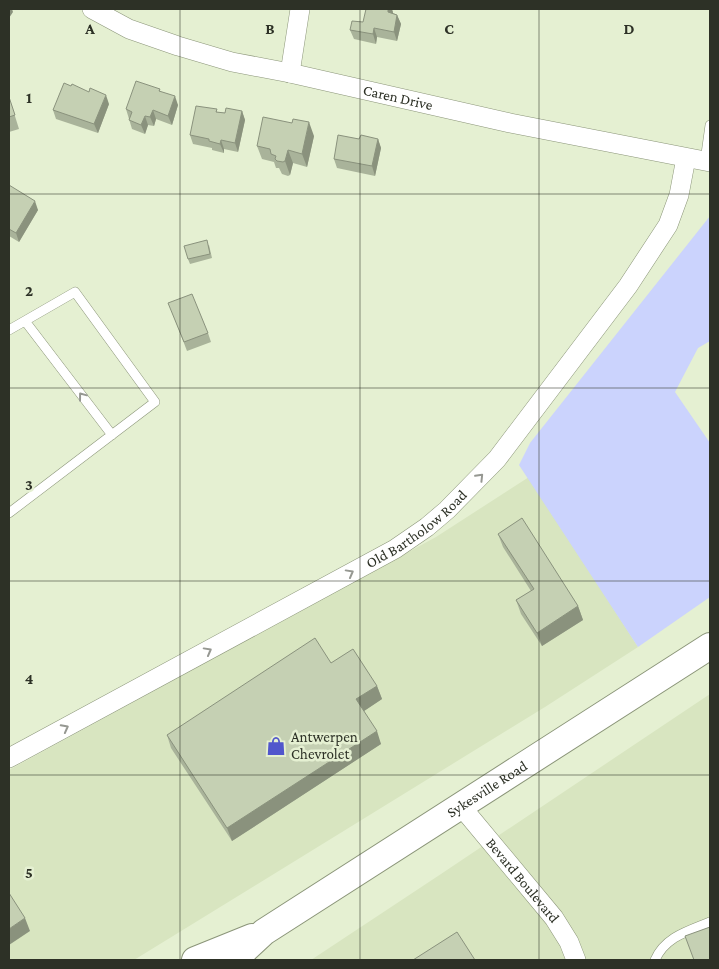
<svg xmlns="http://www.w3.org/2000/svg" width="719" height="969" viewBox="0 0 719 969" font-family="'Crimson Pro',serif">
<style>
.built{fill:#d8e5c0}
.green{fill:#cbd3fd}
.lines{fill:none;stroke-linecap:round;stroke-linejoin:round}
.lane-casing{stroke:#8b9579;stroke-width:10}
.street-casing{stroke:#8b9579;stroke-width:20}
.secondary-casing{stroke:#8b9579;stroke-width:28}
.lane{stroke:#fff;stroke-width:9}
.street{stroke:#fff;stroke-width:19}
.secondary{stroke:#fff;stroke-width:26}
.wall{fill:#a9b39a}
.shaded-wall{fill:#8a927d}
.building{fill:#c5d0b3;stroke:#8a927d}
.oneway{stroke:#969892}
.grid{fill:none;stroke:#2d3126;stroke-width:1;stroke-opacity:0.55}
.labels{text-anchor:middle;stroke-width:5;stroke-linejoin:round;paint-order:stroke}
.street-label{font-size:15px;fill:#2d3126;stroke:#e5f0d2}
.poi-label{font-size:15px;fill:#2d3126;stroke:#e5f0d2;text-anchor:start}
.grid-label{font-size:16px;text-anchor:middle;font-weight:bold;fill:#2d3126;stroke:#e5f0d2;stroke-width:5;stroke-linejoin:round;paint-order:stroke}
</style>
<rect width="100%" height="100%" fill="#e5f0d2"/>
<path class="built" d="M529,477l109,170 -93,60 -411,253h-125v-190l427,-233z
M710,694v266h-399l130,-86z"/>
<path class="green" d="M710,216v125l-12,7 -23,44 35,51v154l-72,50 -119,-182 11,-22z"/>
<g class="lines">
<g class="lane-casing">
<path id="lane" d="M705,161l5,-36
M25,321l87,114
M9,330l66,-38 80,110 -146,111
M655,960c10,-23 33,-29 55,-38"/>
</g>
<g class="street-casing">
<g id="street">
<path id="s1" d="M92,9l37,20 49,17 54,16 58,11 220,50 200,39"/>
<path d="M290,73l10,-64"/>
<path id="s2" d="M9,758l386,-209 32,-22 20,-17 50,-51 131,-173 40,-61 11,-30 7,-37"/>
<path id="s3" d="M460,805l94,113 15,24 7,18"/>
</g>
</g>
<g class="secondary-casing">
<g id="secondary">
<path d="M195,960l57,-23"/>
<path id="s4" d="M234,960l30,-28 446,-286"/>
</g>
</g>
<use href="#lane" class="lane"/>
<use href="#street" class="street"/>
<use href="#secondary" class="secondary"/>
</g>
<path class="wall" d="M393,12v1l4,2 4,9 -4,17 -20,-4 -1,7 -22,-5 -4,-9 13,-8z
M160,89v2l18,14 -6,20 -16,-6 -2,7 -6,-1 -3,9 -13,-5 -6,-20z
M9,97l10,32 -10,3z
M109,104l-11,29 -42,-14 -3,-9z
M217,109v3l8,1 17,-2 3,9 -7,32 -14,-3v4l-12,-3v-2l-19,-4 -3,-9z
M314,136l-7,31 -14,-4 -3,12 -2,1 -6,-2 -3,-6h-3l-2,-6 -12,-3 -5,-13z
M359,139h19l3,9 -6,28 -38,-8 -3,-9z
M9,185l29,25 -19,32 -10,-6z
M209,245l3,13 -22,6 -2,-5z
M172,312l36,21 3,9 -24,9z
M498,534l80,72 5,14 -41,26 -21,-32 -5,-14 15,-9 -28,-44z
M331,663l46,23 5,13 -18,12 17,33 -149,97 -61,-93 -4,-13z"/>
<path class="shaded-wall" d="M9,9h3l1,3 -4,6z
M388,9h4l1,3 -2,9 -3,-9z
M397,15l4,9 -4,17 -3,-9z
M374,28l3,9 -1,7 -3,-10z
M106,95l3,9 -11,29 -4,-9z
M175,96l3,9 -6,20 -4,-9z
M153,110l3,9 -2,7 -4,-9z
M242,111l3,9 -7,32 -3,-9z
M145,116l3,9 -3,9 -4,-9z
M309,122l5,14 -7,31 -5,-13z
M378,139l3,9 -6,28 -3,-10z
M221,140l3,9v4l-4,-9z
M288,150l5,13 -3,12 -5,-14z
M35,201l3,9 -19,32 -3,-9z
M578,606l5,14 -41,26 -5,-13z
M377,686l5,13 -21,14 -5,-14z
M377,731l4,13 -149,97 -5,-13z
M25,918l5,13 -21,14v-16z"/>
<path class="building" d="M366,9h22v3l9,3 -3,17 -20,-4 -1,6 -23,-4 2,-9 11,1z
M136,81l24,8 -1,2 16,5 -7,20 -15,-6 -3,7 -5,-1 -4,9 -12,-5 3,-8 -6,-3z
M64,83l7,3 1,-2 17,8 1,-4 16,7 -12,29 -41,-14z
M9,97l6,18 -6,2z
M196,106l21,3 -1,3 9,1 1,-5 16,3 -7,32 -14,-3 -1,4 -11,-3v-2l-19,-4z
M263,117l29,6 1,-4 16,3 -7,32 -14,-4 -3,11 -2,1 -6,-1 -2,-2 1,-3 -5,-2 -1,-5 -13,-3z
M338,135l21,4 2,-4 17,4 -6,27 -38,-7z
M9,185l26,16 -19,32 -7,-4z
M207,240l3,14 -22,5 -4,-13z
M192,294l16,39 -24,9 -16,-39z
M522,518l56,88 -41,27 -21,-33 18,-11 -36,-55z
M315,638l16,25 22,-14 24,37 -21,13 21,32 -150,97 -60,-93z
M9,893l16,25 -16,11z
M710,927v33h-16l-9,-24z
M457,932l18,28h-62z"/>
<defs><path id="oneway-chevron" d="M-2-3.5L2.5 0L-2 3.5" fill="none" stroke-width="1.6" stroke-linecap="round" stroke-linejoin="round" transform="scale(1.25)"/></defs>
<g class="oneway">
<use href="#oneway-chevron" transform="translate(82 396) rotate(-127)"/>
<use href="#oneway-chevron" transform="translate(480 477) rotate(-46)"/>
<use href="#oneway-chevron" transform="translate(350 573) rotate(-29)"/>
<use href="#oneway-chevron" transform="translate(208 651) rotate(-29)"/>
<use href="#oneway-chevron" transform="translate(65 728) rotate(-28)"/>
</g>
<path class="grid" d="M180,9v951M360,9v951M539,9v951M9,194h701M9,388h701M9,581h701M9,775h701"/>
<defs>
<g id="shop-bare" transform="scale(1.5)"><path d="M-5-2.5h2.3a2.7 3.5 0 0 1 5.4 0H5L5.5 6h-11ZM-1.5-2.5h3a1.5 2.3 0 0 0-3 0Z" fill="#5156cc" stroke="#e5f0d2" stroke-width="2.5" paint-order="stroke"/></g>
</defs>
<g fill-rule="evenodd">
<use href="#shop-bare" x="276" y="746"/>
</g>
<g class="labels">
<g class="street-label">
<text dy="5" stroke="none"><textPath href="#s1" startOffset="320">Caren Drive</textPath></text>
<text dy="5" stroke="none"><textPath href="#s2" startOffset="468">Old Bartholow Road</textPath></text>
<text dy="5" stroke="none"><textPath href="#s4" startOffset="306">Sykesville Road</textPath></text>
<text dy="5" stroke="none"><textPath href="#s3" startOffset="98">Bevard Boulevard</textPath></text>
</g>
<g class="poi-label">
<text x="291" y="742">Antwerpen<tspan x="291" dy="17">Chevrolet</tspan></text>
</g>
</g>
<g class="grid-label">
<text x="90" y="34">A</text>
<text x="270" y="34">B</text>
<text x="449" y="34">C</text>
<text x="629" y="34">D</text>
<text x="29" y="103">1</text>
<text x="29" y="296">2</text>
<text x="29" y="490">3</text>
<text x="29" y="684">4</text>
<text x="29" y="878">5</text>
</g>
<rect width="719" height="969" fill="none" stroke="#2d3126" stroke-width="20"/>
</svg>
